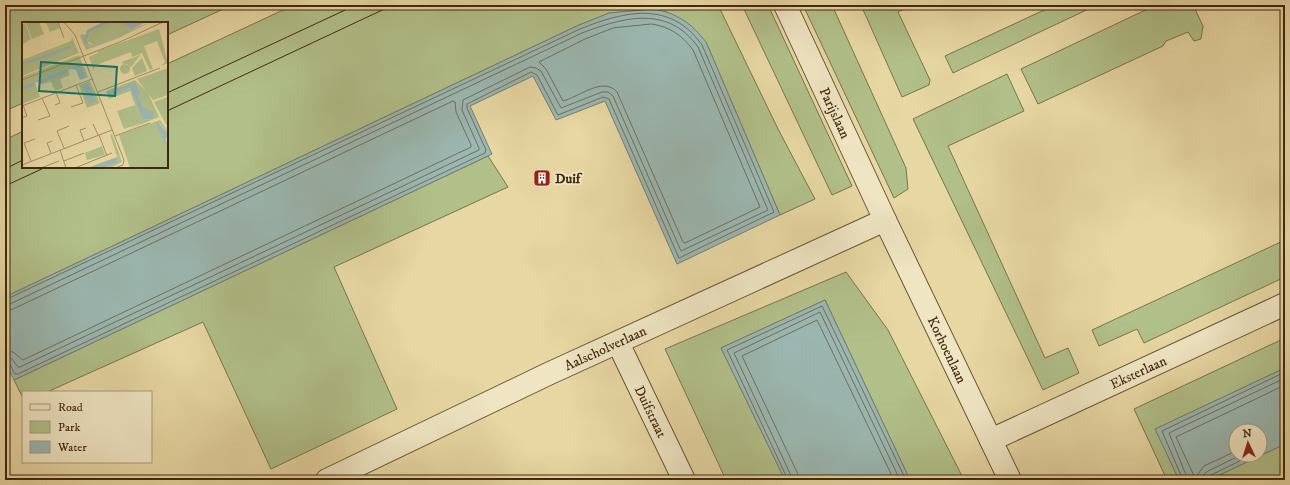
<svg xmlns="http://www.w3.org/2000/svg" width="1290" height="485" viewBox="0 0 1290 485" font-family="'IM FELL DW Pica',serif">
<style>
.green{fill:#b1bf89;stroke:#7a744c}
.water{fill:#9bb7b1;stroke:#777e71;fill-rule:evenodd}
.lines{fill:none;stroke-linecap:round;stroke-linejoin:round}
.shore{stroke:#6e7060;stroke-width:1}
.minor-casing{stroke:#6b5435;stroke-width:24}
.minor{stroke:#efe5c3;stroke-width:22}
.tram{stroke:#422810;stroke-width:1}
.labels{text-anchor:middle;stroke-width:4;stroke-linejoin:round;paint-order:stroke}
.street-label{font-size:14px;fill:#422810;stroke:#efe5c3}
.poi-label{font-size:14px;font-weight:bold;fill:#422810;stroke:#efe5c3;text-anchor:start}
.inset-road{fill:none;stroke:#a59168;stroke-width:1}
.view{fill:#0f766e;fill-opacity:0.15;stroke:#0f766e;stroke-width:2}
.inset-edge{fill:none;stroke:#422810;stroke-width:2}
</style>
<rect width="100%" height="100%" fill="#e7d7a3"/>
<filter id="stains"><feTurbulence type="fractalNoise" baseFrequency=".005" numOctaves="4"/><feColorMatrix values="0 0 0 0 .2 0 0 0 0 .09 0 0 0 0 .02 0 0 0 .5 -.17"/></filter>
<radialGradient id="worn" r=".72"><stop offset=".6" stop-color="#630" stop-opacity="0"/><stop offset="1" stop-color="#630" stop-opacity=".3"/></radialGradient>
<path class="green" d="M5,5h227l-65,30v-12h-144v80l-18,8z
M294,5h424l60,124 37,70 -35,16 -74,-173 -39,-30 -14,-3 -43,4 -31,12 -574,272v-157l18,-9v36h144v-103z
M742,5h26l84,181 -20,9z
M803,5h29l74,163 2,21 -14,9z
M861,5h52l-15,7 32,68 -1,5 -27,12z
M1055,5h42l-144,68 -8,-17z
M1156,5h37l10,21 -2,13 -7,2 -6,-9 -22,9 -3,5 -125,58 -17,-35z
M1007,74l17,37 -76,35 97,212 23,-10 11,25 -36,17 -130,-271z
M488,156l20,31 -174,80 63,142 -126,60 -68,-147 -156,70h-24v6l-9,-18z
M1285,240v37l-141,66 -7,-14 -38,17 -7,-16z
M846,272l42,58 76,150h-54l-85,-180 -104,48 64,132h-59l-61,-131z
M1285,338v30l-129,61 23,51h-12l-33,-71z
M1285,444v36h-76z"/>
<path class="water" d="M653,9c24,4 38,14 53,33l74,173 -103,49 -72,-163 -49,19 -23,-44 -63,30 22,48 -478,226 -9,-18v-65l574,-272 30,-12z
M825,300l85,180h-125l-64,-132z
M1285,368v76l-76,36h-30l-24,-51zM1236,431h24v24h-24z"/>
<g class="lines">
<path class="shore" d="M652,24c18,3 30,11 41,26l67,157 -75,36 -2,-1 -66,-150c-14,-16 -38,5 -54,9l-17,-32 -7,-7 46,-23 28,-11z
M5,300l575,-271c45,-18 90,-29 122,16l72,167 -95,46 -70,-159 -6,-2 -45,18 -21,-40 -6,-3 -64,32v4l19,42 -1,3 -467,221h-3l-6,-11 -4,-1
M5,305l5,-1 572,-271c42,-16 86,-28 116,14l70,163 -87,41 -68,-155 -5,-4h-6l-41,16 -20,-37 -5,-3 -6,-1 -67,33 -1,10 17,38v2l-459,217h-2l-6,-8 -7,-2
M5,311l8,-2 440,-208 2,1 1,10 15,33v2l-448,213 -10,-8 -8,-1
M1236,451l-32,15 -9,12 -19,-41 109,-52
M788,480l-61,-130 95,-44 84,174
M793,480l-59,-127 86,-41 80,168
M799,480l-2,-8 -55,-116 75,-36 77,160
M1183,480l-21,-49 123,-59
M1188,480l-19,-47 116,-55
M1203,480l1,-6 4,-3 33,-16
M1208,480l3,-5 41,-20"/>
<g class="minor-casing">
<g id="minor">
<path id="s1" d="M785,5l100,215 125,260"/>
<path id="s2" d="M618,343l66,137"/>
<path id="s3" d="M991,440l294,-136"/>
<path id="s4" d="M327,480l221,-106 337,-154"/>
</g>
</g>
<use href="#minor" class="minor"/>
<path class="tram" d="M167,93l189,-88
M167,111l226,-106
M5,169l18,-9
M5,186l41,-19"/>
</g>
<defs>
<g id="building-square" transform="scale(0.9)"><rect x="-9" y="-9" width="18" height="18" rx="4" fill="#8f2418" stroke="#efe5c3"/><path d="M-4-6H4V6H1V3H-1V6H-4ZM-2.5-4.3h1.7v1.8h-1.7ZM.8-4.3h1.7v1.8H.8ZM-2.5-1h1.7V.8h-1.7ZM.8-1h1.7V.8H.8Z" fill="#fff"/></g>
</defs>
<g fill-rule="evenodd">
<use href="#building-square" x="542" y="178"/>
</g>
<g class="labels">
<g class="street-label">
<text dy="5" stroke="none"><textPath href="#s1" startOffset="119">Parijslaan</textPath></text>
<text dy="5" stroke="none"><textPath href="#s4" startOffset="308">Aalscholverlaan</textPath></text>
<text dy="5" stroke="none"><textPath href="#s1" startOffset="381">Korhoenlaan</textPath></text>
<text dy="5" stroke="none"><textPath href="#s3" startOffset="162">Eksterlaan</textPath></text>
<text dy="5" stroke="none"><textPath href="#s2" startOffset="76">Duifstraat</textPath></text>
</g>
<g class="poi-label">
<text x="555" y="183">Duif</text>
</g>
</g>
<g transform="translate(22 22)">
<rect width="146" height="146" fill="#e7d7a3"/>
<path d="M17,0l5,12 -12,5 -6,-16zM35,0l3,6 -10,4 -4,-9zM91,0h10l7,8 20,-8 -31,16 -33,12 -6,-14 2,-2 4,1 -2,8 10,3 23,-10 -23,9 -7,-4 4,-10zM3,1l6,16 -9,6v-20zM137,7l9,34 -7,3 4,-4 -8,-21 -13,5 9,23 -3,1 -8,-17 -10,4 -1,-5 -37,14v5l-5,-14 9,-4v-2zM50,15l2,5 -5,2 5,-2 5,11 -57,23v-11l50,-17 -47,15h-3v-3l49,-19zM57,33l9,22 -2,1 -4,-12 -5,-1 -55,21v-9zM118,33l-9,12 -9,-4v-1zM120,36l5,13 -12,5 -3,-8zM98 47a5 5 0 1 1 10 0a5 5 0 1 1-10 0ZM146,46v27l-15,5 -16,-21zM47,51l1,2 -10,4 3,9 -8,3 -4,-9 -11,2zM113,58l13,13 11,24 -34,14 17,-8 -12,-32 -21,8 -3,-8zM112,60l5,19 6,8 6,2 1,8 -9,1 -13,-32 -22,4zM68,59l10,22 -13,5 -8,-23zM14,64l4,11 -18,7v-13zM146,75v31l-14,-26zM113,83l7,18 -18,6 -7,-18zM138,98l8,11v3l-9,-12 9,27v19h-38l-11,-33zM90,112l10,28 -12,6h-7l16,-6 -9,-27zM80,124l3,9 -18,5 -2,-7z" fill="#b1bf89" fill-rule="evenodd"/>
<path d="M81,0h10l-23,10 -3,9 2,3 5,1 36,-15 -7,-8h23l-22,11 -30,13 -11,-3 4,-13zM49,23l1,3 -19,8 -31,9v-2zM55,43l5,1 4,12 -6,2 -4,-10 -4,-1 -4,1 1,3 -29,11 -1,-3 -4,2 1,3 -14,5v-5zM112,60l6,10 -2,5 5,10 11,5 -2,7 -9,1 -13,-32 -21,8 -2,-4zM66,61l8,18 -7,3 -7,-19zM136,100l10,12 -2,5 2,10 -12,-25zM95,135l2,5 -16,6h-12l-1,-1z" fill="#9bb7b1"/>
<path class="inset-road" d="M36,0l6,16M42,0l11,13 49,125 -1,5 -8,3M0,58l98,-38 43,-20M76,70l62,-24M33,83l5,-2 -4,-11M0,84l70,-27M49,85l12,-4 -7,-18M0,96l5,-2 -4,-11M16,98l12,-4 -8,-18M71,102l5,11M77,113l8,21M93,114l35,-13M62,119l-4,-11 6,-2M42,126l-7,-17 12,-5M38,128l6,18M29,131l-4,-10 5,-2M9,139l-7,-18 11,-4M42,139l20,-8M0,143l90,-35M19,146l18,-7M53,146l37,-15"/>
<path class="view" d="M19,40l76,5 -2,29 -76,-5z"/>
<rect width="146" height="146" class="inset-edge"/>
</g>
<rect width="1290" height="485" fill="none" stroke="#e7d7a3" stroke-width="20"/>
<rect x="6" y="6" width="1278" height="473" fill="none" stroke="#422810" stroke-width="2"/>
<rect x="10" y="10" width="1270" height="465" fill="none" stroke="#422810"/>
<rect x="22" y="391" width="130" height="72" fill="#efe5c3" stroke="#aa997b"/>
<rect x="30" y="404" width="20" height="6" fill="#efe5c3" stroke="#aa997b"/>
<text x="58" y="411" font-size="12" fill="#422810">Road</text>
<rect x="30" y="421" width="20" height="12" fill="#b1bf89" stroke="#aa997b"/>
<text x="58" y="431" font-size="12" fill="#422810">Park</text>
<rect x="30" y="441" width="20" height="12" fill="#9bb7b1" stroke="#aa997b"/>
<text x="58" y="451" font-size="12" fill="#422810">Water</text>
<g transform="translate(1248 443) rotate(356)"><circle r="19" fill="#efe5c3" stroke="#aa997b"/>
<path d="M0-3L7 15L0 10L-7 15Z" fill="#8f2418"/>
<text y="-6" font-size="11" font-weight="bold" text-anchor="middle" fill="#422810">N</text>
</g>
<rect width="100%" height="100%" filter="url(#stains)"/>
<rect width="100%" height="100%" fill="url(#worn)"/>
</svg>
